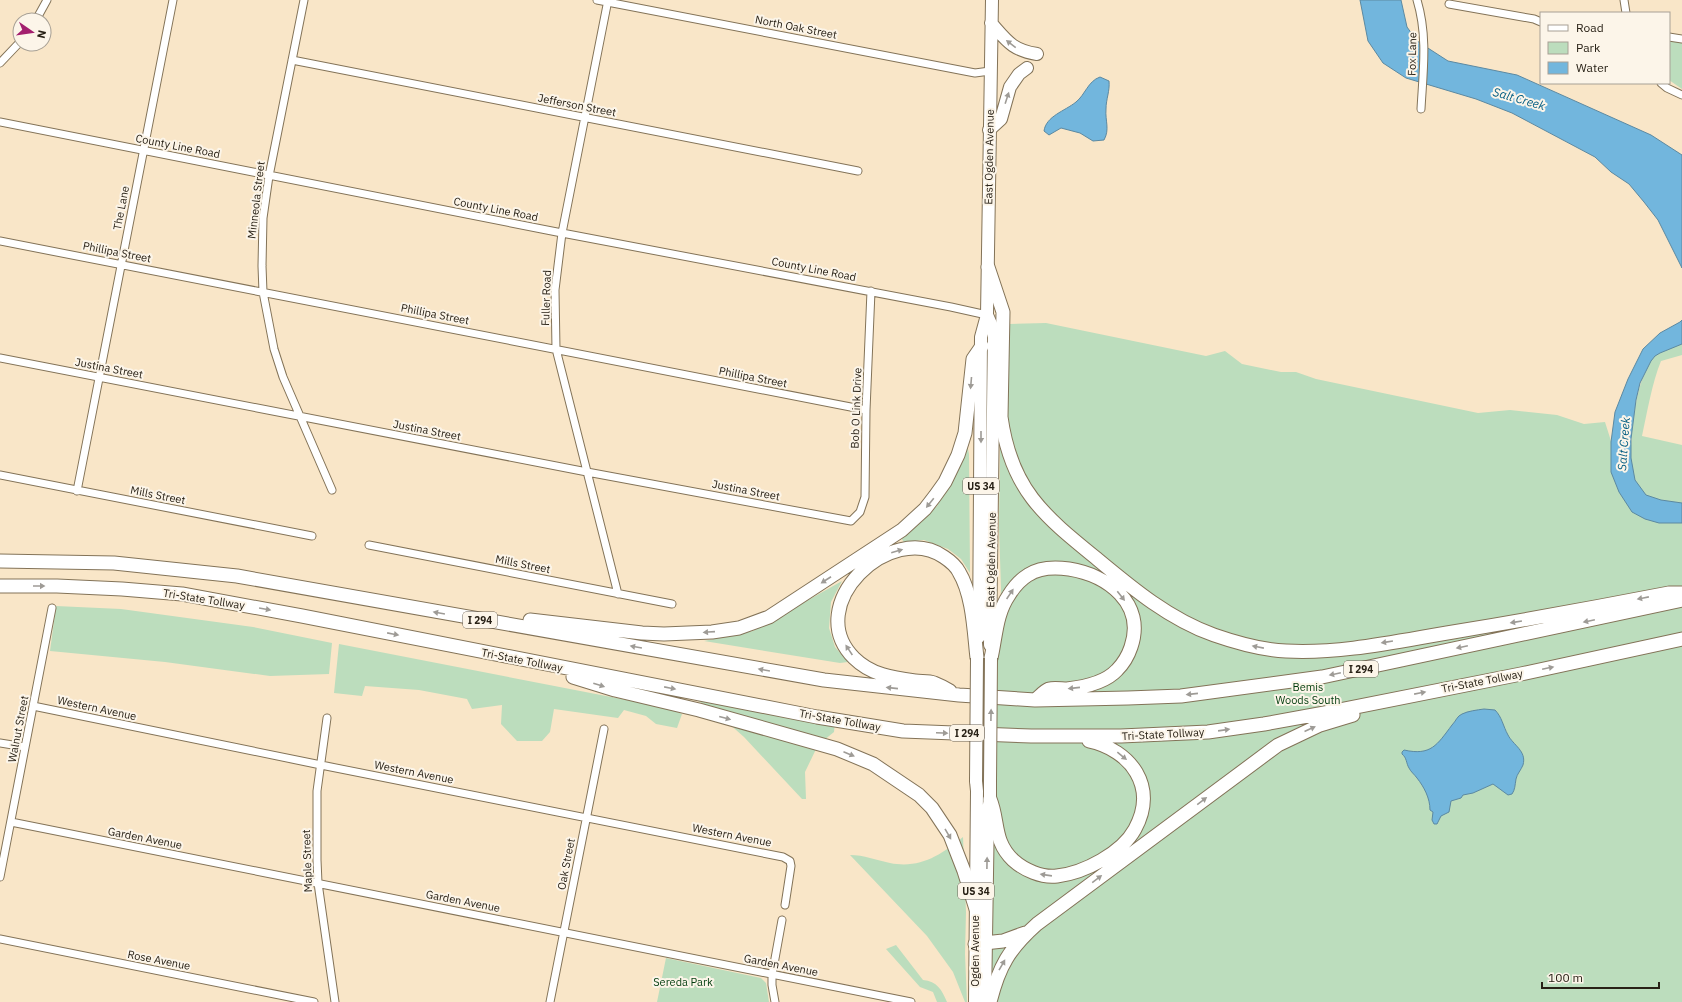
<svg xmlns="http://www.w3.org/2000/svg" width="1682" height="1002" viewBox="0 0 1682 1002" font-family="'IBM Plex Sans',sans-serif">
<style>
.green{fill:#bcddbd}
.water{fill:#72b6dd;stroke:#5c89a1}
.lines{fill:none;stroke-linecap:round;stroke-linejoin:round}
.minor-casing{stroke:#837358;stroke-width:9}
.primary-casing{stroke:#837358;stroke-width:14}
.motorway-casing{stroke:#837358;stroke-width:15}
.minor{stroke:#fff;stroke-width:7}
.primary{stroke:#fff;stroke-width:12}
.motorway{stroke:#fff;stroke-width:13}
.primary-bridge-casing{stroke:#837358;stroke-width:14;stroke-linecap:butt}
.primary-bridge{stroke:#fff;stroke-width:12}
.oneway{fill:#9e9b96}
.labels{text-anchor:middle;stroke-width:4;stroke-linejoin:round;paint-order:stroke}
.shield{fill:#fcf5e9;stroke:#686155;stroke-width:1}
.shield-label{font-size:10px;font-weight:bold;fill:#282116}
.street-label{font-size:11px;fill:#282116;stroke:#fcf5e9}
.park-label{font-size:11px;fill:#003c0d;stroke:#fcf5e9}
.water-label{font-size:12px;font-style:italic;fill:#005c82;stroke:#fcf5e9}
</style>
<rect width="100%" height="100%" fill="#f9e6c8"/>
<path class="green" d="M1669,39l13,2v48l-13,-9z
M1046,323l160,33 19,-5 17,13 39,8h15l20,7 162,34 32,-3 47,5 27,9 21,-2 6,19 20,5c2,-26 4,-52 15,-76 3,-4 4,-10 8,-13 6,-6 20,-11 28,-13v11l-21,6c-9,22 -14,52 -19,75l40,9v557h-691l7,-364 3,-49 -2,-62 1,-77 9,-126z
M967,444l2,10 1,119 -9,-14 -13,-10 -24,-9 -20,2 -3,-4 36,-32 18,-30z
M842,581l-11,21 -2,26 6,19 13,15 -8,1 -136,-22 49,-10z
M56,606l65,3 132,18 79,16 -3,31 -59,2 -105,-14 -115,-11z
M339,644l329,64 14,6 -5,14 -21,-4 -10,-8 -22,-6 -6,8 -64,-9 -4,23 -8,9h-25l-16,-17 1,-19 -30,4 -5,-10 -48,-9 -54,-4 -3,10 -28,-3z
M682,693l153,30 -1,9 -16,13 -13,27 1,27h-4l-58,-62 -34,-30z
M963,837l3,75 -1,42 2,48h-2l-12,-30 -26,-36 -77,-81c14,0 26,5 40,8 30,6 51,-8 73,-26z
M896,945l27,35c14,1 19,10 24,22h-10l-4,-10 -13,-5 -34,-38z
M666,958l95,20 5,5 3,19h-112z"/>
<path class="water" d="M1360,0h41l6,27 10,14 31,20 69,14 134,60 31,20v113l-24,-48 -14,-18 -15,-18 -18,-12 -16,-15 -83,-44 -36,-14 -70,-21 -23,-15 -15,-22z
M1100,77l9,4c1,10 -3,18 -3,28 -1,12 4,20 -2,31l-11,1 -13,-8 -19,-5 -12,7 -5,-4c2,-15 21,-20 32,-29 9,-7 12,-21 24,-25z
M1682,320v24l-22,9 -5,3 -4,5 -11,22 -4,17 -5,39v19l4,22 11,15 15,5 21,3v20h-23l-14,-4 -13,-7 -13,-20 -8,-20v-30l4,-30 13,-33 15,-30 17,-16 20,-11z
M1484,709l11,1c7,7 8,16 13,25 5,10 19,16 15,30 -2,5 -6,9 -7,14 -1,6 -1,11 -4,15l-4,1 -15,-11 -20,9 -10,2 -2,3 -10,3 -2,11 -8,4 -4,8h-3l-2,-4 1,-8 -3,-2c0,-12 -6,-23 -13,-32 -3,-4 -6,-6 -8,-10 -3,-5 -2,-10 -7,-14v-2l2,-2c27,6 33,-5 48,-25 4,-4 5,-9 10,-11 6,-3 15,-4 22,-5z"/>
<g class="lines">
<g class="minor-casing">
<path id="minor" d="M304,0l-35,176 -6,42 -1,48 1,26 11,57 9,28 49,113
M597,0l378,73 15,-2
M608,0l-46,233 -7,57 1,59 62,245
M1417,0c11,36 6,72 4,109
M1624,0l2,13
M1449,4l85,15 7,3
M36,20l11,-20
M1669,37l13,2
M292,60l566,111
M0,63l20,-21
M1661,83l6,5 15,7
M0,122l562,111 389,74 36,8
M0,241l866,169
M0,358l587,114 264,49 9,-9 5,-15 1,-87 5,-119
M0,475l312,61
M77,491l96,-491
M369,545l303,59
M33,706l288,59 462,92 7,4 1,5 -6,39
M327,718l-10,73v69l1,23 17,119
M0,743l25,4
M11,822l900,180
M0,877l52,-269
M0,939l314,63
M550,1002l54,-273
M775,1002l-3,-17v-10l10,-55"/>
</g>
<g class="primary-casing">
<path id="primary" d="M991,23c16,18 21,27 46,31
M989,130l12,-11 9,-32 9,-13 8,-6
M987,315l7,16 -4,314
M979,637l2,-300 6,-22 5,-315
M975,1002l2,-211 -1,-10
M985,1002l3,-192 2,-11v-17"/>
</g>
<g class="motorway-casing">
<path id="motorway" d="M988,267l15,45 -2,105c10,72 42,98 95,141 36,30 73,61 118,77 23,8 48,15 72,16 56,3 112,-10 167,-19 72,-12 144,-25 216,-39h13
M0,561l114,2 123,13 587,104 135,15 76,5 93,-2 53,-2 141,-19 360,-77
M0,586h57l65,3 60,5 120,22 515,101 86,14 128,5h90l87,-4 56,-8 66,-12 191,-38 161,-35
M530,620l112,13 22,1 48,-2 27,-4 30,-11 133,-87 23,-21 10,-13 10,-14 13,-27 7,-22 8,-74 9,-13
M991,658c5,-22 5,-44 18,-63 5,-8 11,-15 19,-20 12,-8 27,-8 41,-6 38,6 77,34 62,78 -3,9 -7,16 -14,23 -12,13 -32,17 -50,19 -5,0 -13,-1 -18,0 -5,2 -10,8 -14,11
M573,677l42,13 84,20 138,39 36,15 46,31 13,13 18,27 14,36 12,38
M950,691c-5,-3 -11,-6 -16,-8 -6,-2 -13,-1 -19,-2 -22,-3 -44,-6 -61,-23 -53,-53 37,-138 90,-101 6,4 12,9 15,15 14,23 15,60 18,86
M990,799c9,22 3,42 23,61 11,10 29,18 44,16 27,-3 65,-23 78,-47 23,-42 -4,-79 -46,-88
M975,944l28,-3 22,-8
M990,1002c9,-36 19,-53 47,-78l241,-179 42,-20 33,-10"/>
</g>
<use href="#minor" class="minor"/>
<use href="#primary" class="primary"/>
<use href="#motorway" class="motorway"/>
<g class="primary-bridge-casing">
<path id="primary-bridge" d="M976,781l1,-123
M990,782l1,-124"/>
</g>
<use href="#primary-bridge" class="primary-bridge"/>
</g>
<defs><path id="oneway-solid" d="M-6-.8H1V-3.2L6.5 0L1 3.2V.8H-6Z"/></defs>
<g class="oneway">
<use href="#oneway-solid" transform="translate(1011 44) rotate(-142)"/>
<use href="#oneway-solid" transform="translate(1007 98) rotate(-72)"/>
<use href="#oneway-solid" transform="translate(971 383) rotate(95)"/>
<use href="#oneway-solid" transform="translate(981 437) rotate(90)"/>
<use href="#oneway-solid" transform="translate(930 503) rotate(129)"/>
<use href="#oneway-solid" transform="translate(897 551) rotate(-16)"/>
<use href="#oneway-solid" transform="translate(826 580) rotate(147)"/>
<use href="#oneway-solid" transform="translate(39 586)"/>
<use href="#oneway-solid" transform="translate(1010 594) rotate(-56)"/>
<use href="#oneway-solid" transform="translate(1121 596) rotate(52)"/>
<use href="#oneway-solid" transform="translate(1643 598) rotate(169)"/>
<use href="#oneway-solid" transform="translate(265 609) rotate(10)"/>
<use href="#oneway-solid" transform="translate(439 613) rotate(-170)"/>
<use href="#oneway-solid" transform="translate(1589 621) rotate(168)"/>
<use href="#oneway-solid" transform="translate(1516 622) rotate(171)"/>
<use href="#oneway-solid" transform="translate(709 632) rotate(176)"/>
<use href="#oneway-solid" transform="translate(393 634) rotate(11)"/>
<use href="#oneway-solid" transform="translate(1387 642) rotate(171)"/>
<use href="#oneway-solid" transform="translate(636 647) rotate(-170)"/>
<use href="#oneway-solid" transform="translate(1258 647) rotate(-169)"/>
<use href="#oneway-solid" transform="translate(1462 647) rotate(168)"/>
<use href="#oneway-solid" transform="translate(849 650) rotate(-124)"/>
<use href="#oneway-solid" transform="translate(1548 668) rotate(-12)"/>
<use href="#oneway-solid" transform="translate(764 670) rotate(-170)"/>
<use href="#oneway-solid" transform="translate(1335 674) rotate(168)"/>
<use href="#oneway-solid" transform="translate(599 685) rotate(18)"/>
<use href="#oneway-solid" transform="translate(670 688) rotate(11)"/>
<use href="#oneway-solid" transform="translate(892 688) rotate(-174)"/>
<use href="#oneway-solid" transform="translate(1074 688) rotate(174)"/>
<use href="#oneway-solid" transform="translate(1420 693) rotate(-11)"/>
<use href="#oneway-solid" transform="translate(1192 694) rotate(174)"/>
<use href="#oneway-solid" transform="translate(991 715) rotate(-89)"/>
<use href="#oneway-solid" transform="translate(725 718) rotate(15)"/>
<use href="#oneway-solid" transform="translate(1310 729) rotate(-24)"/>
<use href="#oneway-solid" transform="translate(1224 730) rotate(-8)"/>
<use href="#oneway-solid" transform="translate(942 733) rotate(2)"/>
<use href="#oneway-solid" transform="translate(849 754) rotate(23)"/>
<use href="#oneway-solid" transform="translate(1122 756) rotate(39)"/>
<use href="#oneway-solid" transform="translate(1202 801) rotate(-37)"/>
<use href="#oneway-solid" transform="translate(948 834) rotate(60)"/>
<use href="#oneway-solid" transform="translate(987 863) rotate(-89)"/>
<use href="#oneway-solid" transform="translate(1046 875) rotate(-172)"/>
<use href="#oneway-solid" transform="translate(1097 879) rotate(-37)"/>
<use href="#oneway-solid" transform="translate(1002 965) rotate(-60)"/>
</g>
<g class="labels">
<g class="shield">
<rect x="963" y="478" width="36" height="16" rx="3"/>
<rect x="463" y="612" width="34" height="16" rx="3"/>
<rect x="1344" y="661" width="34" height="16" rx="3"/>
<rect x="950" y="725" width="34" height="16" rx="3"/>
<rect x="958" y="883" width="36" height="16" rx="3"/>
</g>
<g class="shield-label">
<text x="981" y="490">US 34</text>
<text x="480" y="624">I 294</text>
<text x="1361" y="673">I 294</text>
<text x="967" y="737">I 294</text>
<text x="976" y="895">US 34</text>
</g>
<g class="street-label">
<text transform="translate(796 27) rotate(11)" y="4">North Oak Street</text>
<text transform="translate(1412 54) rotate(-89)" y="4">Fox Lane</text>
<text transform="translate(577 105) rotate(11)" y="4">Jefferson Street</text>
<text transform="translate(178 146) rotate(11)" y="4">County Line Road</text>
<text transform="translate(989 157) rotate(-89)" y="4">East Ogden Avenue</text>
<text transform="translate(256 200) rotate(-83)" y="4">Minneola Street</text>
<text transform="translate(121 208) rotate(-79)" y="4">The Lane</text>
<text transform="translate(496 209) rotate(11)" y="4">County Line Road</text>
<text transform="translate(117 252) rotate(11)" y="4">Phillipa Street</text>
<text transform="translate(814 269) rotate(11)" y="4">County Line Road</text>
<text transform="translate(546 298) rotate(-88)" y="4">Fuller Road</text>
<text transform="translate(435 314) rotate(11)" y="4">Phillipa Street</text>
<text transform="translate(109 368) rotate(11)" y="4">Justina Street</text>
<text transform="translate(753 377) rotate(11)" y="4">Phillipa Street</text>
<text transform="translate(856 408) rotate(-88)" y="4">Bob O Link Drive</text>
<text transform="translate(427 430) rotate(11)" y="4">Justina Street</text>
<text transform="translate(746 490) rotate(11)" y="4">Justina Street</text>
<text transform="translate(158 495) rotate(11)" y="4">Mills Street</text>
<text transform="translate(991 560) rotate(-89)" y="4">East Ogden Avenue</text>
<text transform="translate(523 564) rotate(11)" y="4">Mills Street</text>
<text transform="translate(204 599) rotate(9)" y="4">Tri-State Tollway</text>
<text transform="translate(522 660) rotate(11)" y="4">Tri-State Tollway</text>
<text transform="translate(1482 681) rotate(-11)" y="4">Tri-State Tollway</text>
<text transform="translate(97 708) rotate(12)" y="4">Western Avenue</text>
<text transform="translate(840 720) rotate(10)" y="4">Tri-State Tollway</text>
<text transform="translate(18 729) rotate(-79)" y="4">Walnut Street</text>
<text transform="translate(1163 734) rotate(-3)" y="4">Tri-State Tollway</text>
<text transform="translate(414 772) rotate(11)" y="4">Western Avenue</text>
<text transform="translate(732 835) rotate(11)" y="4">Western Avenue</text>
<text transform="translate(145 838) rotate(11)" y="4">Garden Avenue</text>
<text transform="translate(307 861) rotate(-92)" y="4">Maple Street</text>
<text transform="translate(566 864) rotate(-79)" y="4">Oak Street</text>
<text transform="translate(463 901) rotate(11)" y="4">Garden Avenue</text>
<text transform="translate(975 951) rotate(-90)" y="4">Ogden Avenue</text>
<text transform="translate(159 960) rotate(11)" y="4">Rose Avenue</text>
<text transform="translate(781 965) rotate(11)" y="4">Garden Avenue</text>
</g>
<g class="park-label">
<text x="1308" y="691">Bemis<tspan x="1308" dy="13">Woods South</tspan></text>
<text x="683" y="986">Sereda Park</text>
</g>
<g class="water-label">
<text transform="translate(1519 99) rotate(16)" y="4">Salt Creek</text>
<text transform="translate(1624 444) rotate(-86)" y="4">Salt Creek</text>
</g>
</g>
<rect x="1540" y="12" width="130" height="72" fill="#fcf5e9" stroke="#a7a095"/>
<rect x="1548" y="25" width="20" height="6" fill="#ffffff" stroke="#a7a095"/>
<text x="1576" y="32" font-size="12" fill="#282116">Road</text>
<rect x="1548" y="42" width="20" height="12" fill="#bcddbd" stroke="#a7a095"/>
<text x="1576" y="52" font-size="12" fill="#282116">Park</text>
<rect x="1548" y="62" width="20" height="12" fill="#72b6dd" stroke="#a7a095"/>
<text x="1576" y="72" font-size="12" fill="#282116">Water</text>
<g transform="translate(32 32) rotate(103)"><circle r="19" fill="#fcf5e9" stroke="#a7a095"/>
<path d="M0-3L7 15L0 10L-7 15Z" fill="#a31f6e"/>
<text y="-6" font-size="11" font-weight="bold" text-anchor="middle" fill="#282116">N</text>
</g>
<path d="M1542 982v6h117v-6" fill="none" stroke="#282116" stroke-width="2"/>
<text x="1548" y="982" font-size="12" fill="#282116" stroke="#fcf5e9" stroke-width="3" paint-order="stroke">100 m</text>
</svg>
